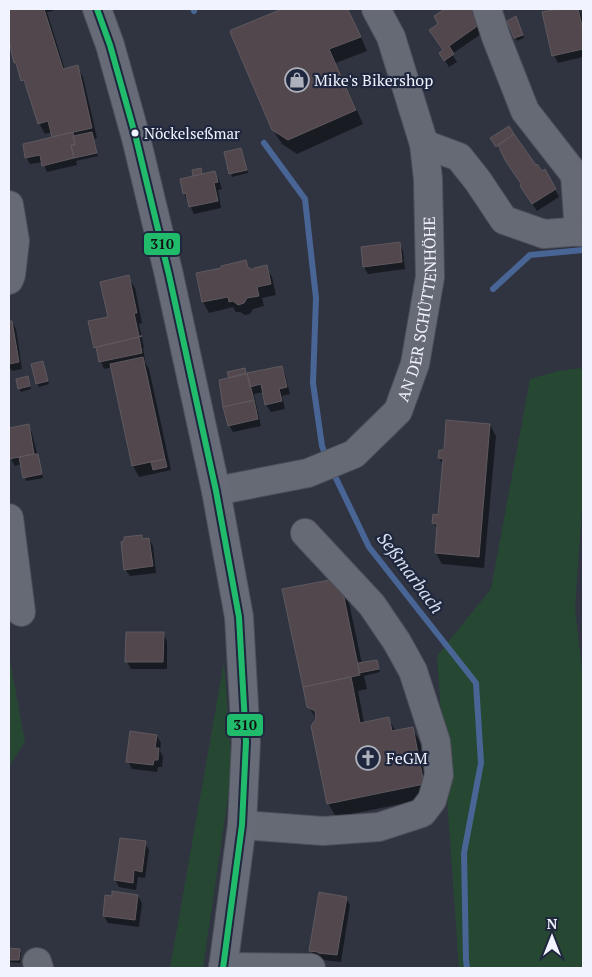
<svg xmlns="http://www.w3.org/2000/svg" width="592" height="977" viewBox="0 0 592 977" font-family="'PT Serif',serif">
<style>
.green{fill:#264833}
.shadow{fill:#0007}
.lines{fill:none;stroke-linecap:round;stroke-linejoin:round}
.stream{stroke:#496596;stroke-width:6}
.building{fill:#52474c;stroke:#5e595f}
.minor-casing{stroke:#4d505b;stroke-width:30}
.major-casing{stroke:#4d505b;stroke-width:30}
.minor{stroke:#666a75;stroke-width:28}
.major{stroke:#666b77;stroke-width:28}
.bus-1-casing{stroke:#1f273e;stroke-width:10}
.bus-1{stroke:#20bc6c;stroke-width:6}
.bus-dot{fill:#f1f4fe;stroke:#1f273e;stroke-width:2}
.labels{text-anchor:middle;stroke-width:4.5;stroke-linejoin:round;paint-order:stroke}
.bus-label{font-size:15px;fill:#f1f4fe;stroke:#1f273e;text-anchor:start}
.poi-label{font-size:16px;fill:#f1f4fe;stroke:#1f273e;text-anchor:start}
.street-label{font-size:16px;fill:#f1f4fe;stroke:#1f273e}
.water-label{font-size:18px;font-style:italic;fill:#d6e0f0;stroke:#1f273e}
.line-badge{stroke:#1f273e;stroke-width:2}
.pale-badge-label{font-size:14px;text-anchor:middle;font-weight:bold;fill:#111}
</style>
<rect width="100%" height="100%" fill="#303441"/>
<path class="green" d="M583,368v125l-8,115 8,73v287h-124l-22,-312 54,-67 39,-210 28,-8z
M9,655l16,87 -16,24z
M224,662l8,107 -29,199h-33z"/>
<path class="shadow" d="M9,9h45l-1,2 -6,1 18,58 12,-3 6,10 14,61 -3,1 4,17 -22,5 1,4 -30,7 -4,-10 -13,2 -4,-7 28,-19 -2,-6 -7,2 -6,-11 -11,-32 -13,-28 -6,-28z
M283,9h66l18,42 -31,12 27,61 -66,30 -15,-10 -9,-14 -41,-99z
M447,9h26l14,21 -35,24 5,8 -8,5 -8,-13 3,-3 -5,-27 -3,-8z
M563,9h15l3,4 2,11v33l-25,6 -4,-8 -10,-42z
M509,21h8l7,17 -7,3z
M492,138l49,34 4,-2 14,27 -22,14 -12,-18 -24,-45 -2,1z
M241,149l7,24 -16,4 -7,-24z
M200,169l3,6 12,-2 4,7 3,9 -4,1 3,18 -27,6 -10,-21 11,-16v-2z
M399,243l4,8 2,18 -37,5 -4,-7 -2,-19z
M246,262l5,8 3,2 12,-5 6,10 4,18 -14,3 2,8 -11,3 -3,5 -5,1 -5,-3h-4l-3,-5 -24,6 -6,-11 -6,-28 26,-5z
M128,277l7,11 7,35 -3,1 5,24h-1l2,12h-1l5,9 22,101 -32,7 -6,-11 -21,-99 -8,2 -9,-22z
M9,322h3l4,7 6,40 -10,2 -3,-5z
M42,362l7,22 -10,3 -2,-3z
M281,367l4,7 5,20 -8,2 3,13 -14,3 -5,-7 -2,-13 -10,2 7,32 -28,6 -4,-7 1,-46 14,-9 3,5z
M27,378l4,11 -10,3 -2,-4z
M28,425l4,8 11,45 -17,3 -5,-17 -6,2 -6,-11v-26z
M490,425l6,11 -12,132 -42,-4 -6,-11 2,-22 -4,-8 5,-6 4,-52 -4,-7 6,-7z
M141,536l2,4 6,-1 4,7 3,27 -26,3 -5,-7z
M284,590l63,3 15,71 14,-3 4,11 -16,4 3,13 -9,2 6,32 24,-5 8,14 16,-4 8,14 11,56 -95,19 -8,-14 -11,-83 -9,-14z
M163,634l4,7v28h-36l-4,-7z
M157,736l4,7 -1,8 3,6 -1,10h-4l-1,5 -25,-3 -4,-8z
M145,843l4,7 -4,28 -7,-1 -2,13 -17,-3 -4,-7z
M138,896l4,7 -3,24 -31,-4 -4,-7z
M346,898l4,7 -9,57 -18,-2 -8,-2 -4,-8z
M9,949l10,1 2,3 -1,10 -11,-1z"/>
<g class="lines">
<path class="stream" d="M193,9l1,2
M264,143l41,56 11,99 -3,85 9,63 5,13
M493,289l37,-34 53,-5
M332,470l37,77 107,136 5,80 -17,90 2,107 1,8"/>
</g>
<path class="building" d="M9,9h35l19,60 15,-4 14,63 -40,9 -4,-16 -10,3 -14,-44 -3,1 -5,-18h-2l-5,-22z
M282,9h66l13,28 -32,12 27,61 -68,30 -16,-10 -42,-98 1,-2z
M445,9h29l9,13 -34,24 5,8 -10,7 -5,-8 4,-3 -14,-20 9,-6 -4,-8z
M558,9h20l5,21v19l-31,7 -10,-44z
M516,16l7,19 -9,3 -7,-17z
M509,126l5,8 -18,13 -6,-9z
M73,132l2,13h-4l3,13 -32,8 -2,-11 -15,3 -2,-14z
M92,132l5,21 -23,5 -3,-13h4l-2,-9z
M514,134l22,31 1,-1 5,7 3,-2 11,20 -24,15 -12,-18 1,-2 -16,-24 -7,-15z
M241,148l6,22 -18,4 -5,-22z
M201,168l1,6 -9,2 -1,-6z
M215,171l3,11 -4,1 4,18 -29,6 -3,-14 -3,1 -3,-15z
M400,242l2,20 -39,5 -2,-20z
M246,260l2,7 5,3 1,-2 13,-3 4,19 -14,3 2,9 -12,2 -3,5 -6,2 -5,-4 -4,1 -1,-5 -26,5 -6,-29 25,-5v-2z
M129,275l8,38h-3l5,23h3l-48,12 -6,-27 20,-4 -8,-35z
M9,321h3l7,41 -10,2z
M139,337l3,16 -43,9 -3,-15z
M143,357l22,102 -33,7 -22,-102z
M43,361l5,20 -12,3 -5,-20z
M282,366l5,21 -8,2 3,12 -17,4 -4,-21 -11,3 -3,-14z
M245,368l1,6 -17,4 -2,-6z
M247,373l7,27 -31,7 -4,-27z
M28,376l2,10 -12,3 -2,-10z
M254,400l4,19 -30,7 -5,-19z
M446,420l44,4 -11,133 -44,-4 2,-29 -5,-1 1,-9 5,1 5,-56 -5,-1 1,-8h5z
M29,424l5,30 -25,5v-31z
M34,454h4l4,20 -19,4 -4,-21z
M165,459l2,8 -14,3 -2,-8z
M142,535v4l7,-1 4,28 -29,4 -3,-28 3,-1v-4z
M340,578l20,97 -57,12 -21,-98z
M126,632h38l-1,30h-38z
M377,660l2,9 -20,4 -1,-10z
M351,677l9,46 29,-6 3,14 21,-4 11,57 -97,20 -16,-78 5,-7 -1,-8 -8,-4 -4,-20z
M130,731l27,4 -2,13h4l-1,12h-4l-1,5 -27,-3z
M120,838l26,3 -4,31 -8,-2 -1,13 -19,-3z
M112,891l26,4 -3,25 -32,-4 2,-21 7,1z
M319,892l28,5 -10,58 -19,-2v-1l-9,-1z
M9,948l11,1 -1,11h-10z"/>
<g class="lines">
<g class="minor-casing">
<g id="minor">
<path d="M487,9l9,28 29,74 50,64 4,57"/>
<path d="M424,144l35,13 19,24 26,39 40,14 39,-3"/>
<path d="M9,205l6,36 -4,34 -2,5"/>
<path id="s1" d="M216,491l92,-18 46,-19 44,-43 17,-47 15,-87 -2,-98 -4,-35 -33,-107 -15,-28"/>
<path d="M9,518l12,94"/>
<path d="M242,825l81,6 56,-4 43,-14 10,-13 7,-25 -3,-33 -23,-71 -16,-29 -25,-37 -67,-72"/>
<path d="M37,962l2,6"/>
<path d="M223,967l88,1"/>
</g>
</g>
<g class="major-casing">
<path id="major" d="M97,9l13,36 26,93 33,137 47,216 23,126 7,125 -4,83 -19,143"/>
</g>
<use href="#minor" class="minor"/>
<use href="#major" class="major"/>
<g class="bus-1-casing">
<path id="bus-1" d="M97,9l13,36 26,93 33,137 47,216 23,126 7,125 -4,83 -19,143"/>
</g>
<use href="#bus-1" class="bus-1"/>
</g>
<defs>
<g id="shop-ring" transform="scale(1.25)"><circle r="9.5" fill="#1f273e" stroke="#adb1bc" stroke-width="1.5"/><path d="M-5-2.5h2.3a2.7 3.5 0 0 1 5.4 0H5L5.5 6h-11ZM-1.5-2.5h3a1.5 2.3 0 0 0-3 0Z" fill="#adb1bc"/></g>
<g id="church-ring" transform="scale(1.25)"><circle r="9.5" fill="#1f273e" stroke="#adb1bc" stroke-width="1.5"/><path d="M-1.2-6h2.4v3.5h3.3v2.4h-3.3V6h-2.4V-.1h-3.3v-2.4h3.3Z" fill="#adb1bc"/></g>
</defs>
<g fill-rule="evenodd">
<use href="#shop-ring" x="297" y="80"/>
<use href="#church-ring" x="368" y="758"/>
</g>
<circle class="bus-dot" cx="135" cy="133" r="4.5"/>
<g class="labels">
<g class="bus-label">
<text x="144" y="139">Nöckelseßmar</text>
</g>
<g class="poi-label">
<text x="314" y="86">Mike's Bikershop</text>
<text x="386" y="764">FeGM</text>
</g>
<g class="street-label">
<text dy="6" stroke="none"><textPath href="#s1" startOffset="310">AN DER SCHÜTTENHÖHE</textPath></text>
</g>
<g class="water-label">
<text transform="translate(410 573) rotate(53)" y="6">Seßmarbach</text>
</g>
</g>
<g class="line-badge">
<rect x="143" y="232" width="38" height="24" rx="5" fill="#20bc6c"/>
<rect x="226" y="713" width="38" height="24" rx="5" fill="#20bc6c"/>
</g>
<g class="pale-badge-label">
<text x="162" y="249">310</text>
<text x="245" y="730">310</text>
</g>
<rect width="592" height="977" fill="none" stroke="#f1f4fe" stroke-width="20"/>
<g transform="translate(552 937)" stroke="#1f273e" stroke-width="4" paint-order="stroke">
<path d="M0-4L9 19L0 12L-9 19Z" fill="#f1f4fe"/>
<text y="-8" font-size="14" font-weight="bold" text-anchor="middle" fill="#f1f4fe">N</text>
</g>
</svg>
